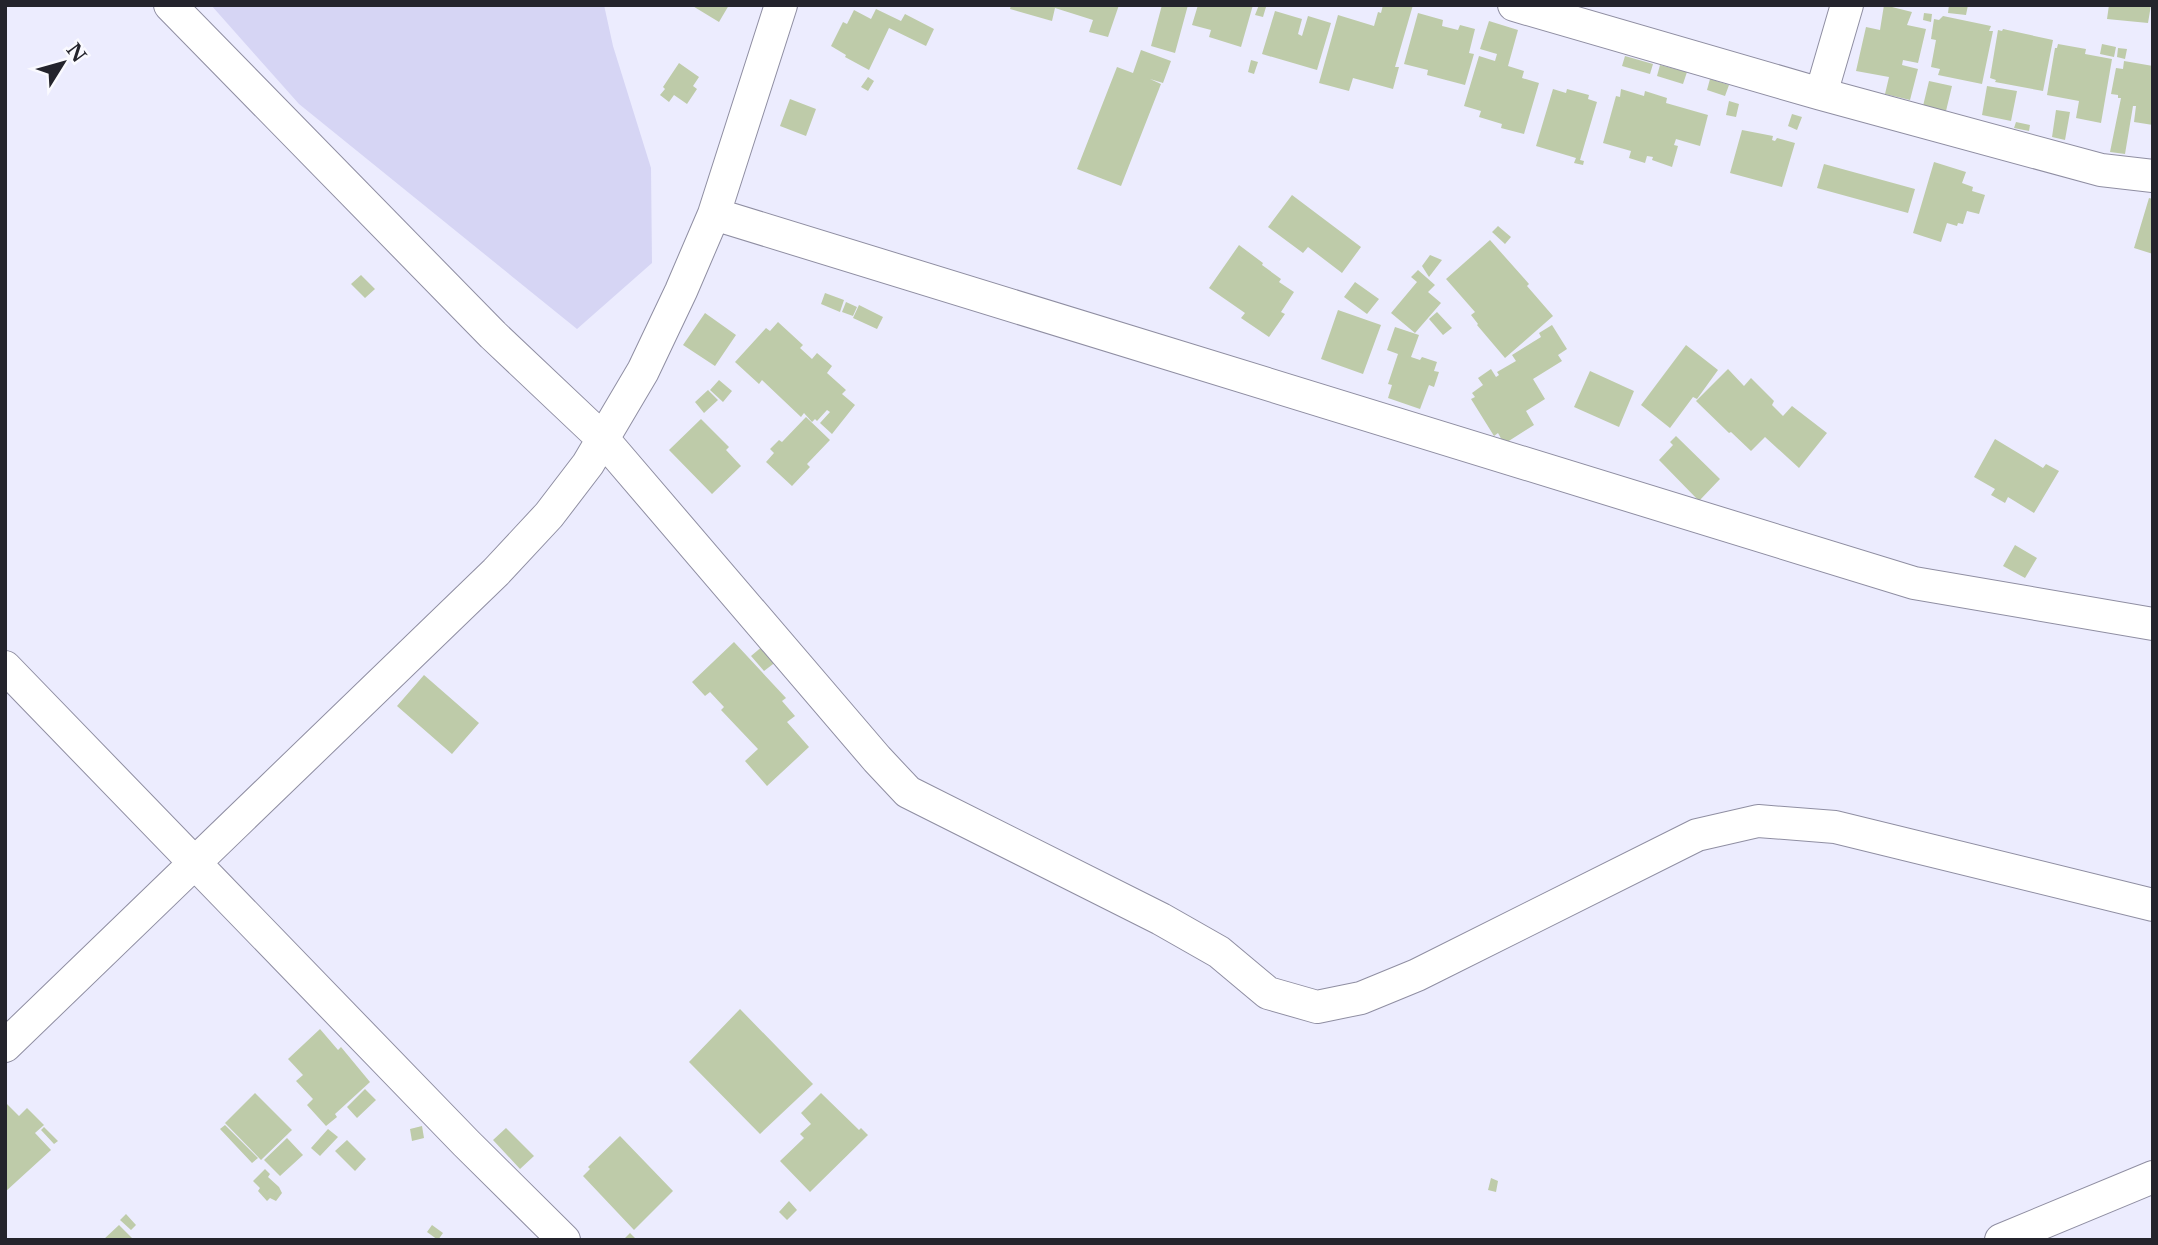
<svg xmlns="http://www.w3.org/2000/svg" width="2158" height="1245" viewBox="0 0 2158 1245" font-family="'Libre Baskerville',serif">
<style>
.green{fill:#d6d5f4}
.building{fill:#becba9}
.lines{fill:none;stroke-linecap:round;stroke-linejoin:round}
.street-casing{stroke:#8f8ea2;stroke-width:34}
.street{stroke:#fff;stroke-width:32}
</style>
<rect width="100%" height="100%" fill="#ececfe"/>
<path class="green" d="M211,5h393l9,41 38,122 1,95 -75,66 -278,-225z"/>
<path class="building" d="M691,5h38l-10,17z
M1011,5h108l-11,32 -19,-5 4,-12 -38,-12 -3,13 -42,-12z
M1162,5h26l-13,48 -24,-7z
M1198,5h55l-12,42 -32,-10 2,-7 -19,-5z
M1259,5l7,2 -3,10 -8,-2z
M1383,5h30l-18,62h4l-6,22 -40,-11 -4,13 -30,-8 19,-68 36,11 4,-14 3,1z
M1884,5l28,7 -5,13 19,4 -8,34 -15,-3 -1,5 16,4 -8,31 -25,-6 4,-17 -33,-6 10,-44 14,3z
M1949,5h19l-2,10 -18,-2z
M2109,5h42l-3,18 -41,-4z
M876,9l25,12 4,-7 29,15 -8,17 -37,-18 -20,42 -24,-13 1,-2 -15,-9 12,-24 4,2 7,-14 17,9z
M1275,11l27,8 -4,15 4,2 6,-20 23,7 -14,47 -55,-16z
M1418,13l25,7 -1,6 16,4 2,-5 15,4 -6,24 5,1 -9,31 -38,-10 1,-5 -24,-6z
M1924,13l8,1 -1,8 -8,-2z
M1943,16l48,10 -2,5h4l-11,53 -44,-9 2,-6 -9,-2 5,-27 -5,-1 3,-20 5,1z
M1489,21l29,9 -10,36 16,5 -2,7 17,5 -15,51 -23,-6 1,-4 -23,-7 2,-6 -17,-5 15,-50 16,5 2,-7 -17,-5z
M2003,29l50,11 -10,51 -48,-9 1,-2 -6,-2 8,-48 4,1z
M2058,44l28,5 -1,5 27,5 -11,64 -25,-5 3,-17 -32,-6 8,-47h2z
M2102,44l14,3 -2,10 -14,-3z
M2118,48l9,1 -2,10 -8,-2z
M1141,50l30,11 -8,22 -13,-4 11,5 -40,102 -44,-17 40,-102 16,6z
M1625,56l28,8 -3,10 -28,-8z
M1251,60l7,2 -4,12 -6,-2z
M2124,61l29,5v59l-19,-3 2,-16h-3l-8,48 -15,-2 11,-54h-3v-3l-7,-1 5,-26 7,1z
M679,63l20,14 -6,9 4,3 -10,15 -13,-9 -5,7 -9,-7 5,-6 -2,-2z
M1660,65l27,7 -4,12 -26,-8z
M868,77l6,4 -6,10 -7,-4z
M1710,79l19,6 -4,11 -18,-6z
M1929,81l23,5 -6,25 -23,-5z
M1987,86l30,5 -6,30 -29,-6z
M1553,89l13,4 1,-4 22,6 -1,4 9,3 -17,58 4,1 -1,4 -9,-2 2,-5 -40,-12z
M1621,89l23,7 1,-5 22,7 -1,5 42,12 -8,31 -24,-7 -2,6 4,1 -6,21 -20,-7 1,-3 -6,-1 -2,7 -16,-5 2,-7 -28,-8 13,-47 4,1z
M790,99l26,10 -10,27 -26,-10z
M1729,101l10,3 -3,13 -10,-2z
M2056,110l14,2 -5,28 -13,-3z
M1792,114l10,3 -5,13 -9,-4z
M2016,122l14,3 -1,6 -15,-3z
M1742,130l31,6 -1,4 3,1 2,-3 18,5 -13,44 -52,-14z
M1934,162l32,10 -4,11 11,4 -1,4 13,4 -6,19 -12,-3 -4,13 -5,-1 -1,3 -10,-3 -6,19 -28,-9z
M1824,164l91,25 -7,24 -91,-25z
M1292,195l69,52 -19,26 -34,-26 -5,6 -35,-26z
M2149,198l4,1v55l-19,-6z
M1498,226l13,11 -6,7 -13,-12z
M1490,240l39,44 -2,2 26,30 -48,42 -28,-33 1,-1 -7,-9 4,-3 -29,-33z
M1239,245l24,18 -1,2 19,14 -2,3 15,10 -13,20 4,2 -16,23 -28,-19 4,-5 -36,-25z
M1430,255l12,5 -13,17 -7,-11z
M1418,270l17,15 -7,7 13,11 -26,30 -24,-20 26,-31 -6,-5z
M361,275l14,14 -10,9 -14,-14z
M1355,282l24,17 -12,15 -23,-17z
M825,293l19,7 -4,12 -19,-8z
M846,302l11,5 -4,9 -11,-4z
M859,305l24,12 -6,12 -24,-11z
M1338,310l43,15 -18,49 -42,-15z
M1437,312l15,16 -9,7 -14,-16z
M705,313l31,22 -21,31 -32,-21z
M778,322l25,23 -3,3 12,11 5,-6 15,13 -5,7 19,17 -4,4 13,11 -23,29 -12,-11 10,-11 -3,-2 -10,11 -2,-2 -3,3 -8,-9 -3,4 -39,-37 -3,4 -24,-22 31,-34 4,3z
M1552,325l15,24 -9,6 4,6 -29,18 12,20 -19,12 8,14 -30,19 -6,-11 -4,3 -23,-37 4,-2 -3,-4 11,-8 -5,-7 13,-9 5,8 3,-2 -2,-3 19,-11 -4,-6 29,-18 -2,-4z
M1395,327l24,8 -8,22 9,3 2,-3 15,5 -3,9 5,1 -5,15 -5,-2 -9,24 -32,-11 4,-13 -4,-1 10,-30 -11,-4z
M1686,345l32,25 -21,29 -4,-2 -23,31 -29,-23z
M1728,369l16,17 7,-8 23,23 -2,4 11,11 9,-10 35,27 -28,35 -34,-31 -14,14 -20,-19 -2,1 -33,-32z
M1590,371l44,20 -15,36 -45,-20z
M719,380l13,11 -9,11 -13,-12z
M708,390l10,10 -14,13 -9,-11z
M806,417l24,23 -23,24 3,3 -18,19 -26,-24 8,-9 -4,-4 9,-9 3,2z
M701,419l28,28 -3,3 15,16 -29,28 -43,-44z
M1676,436l44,43 -21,22 -40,-41 14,-15 -3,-3z
M1995,439l48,29 3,-4 13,7 -25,42 -26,-16 -3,6 -14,-8 4,-6 -21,-12z
M2015,545l22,13 -12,20 -22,-12z
M734,642l52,56 -4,3 13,15 -8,6 22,25 -42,39 -22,-25 13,-12 -37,-39 3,-3 -14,-15 -5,4 -13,-14z
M764,645l13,16 -13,10 -13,-15z
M424,675l55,48 -27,31 -55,-48z
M740,1009l73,75 -53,50 -71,-72z
M320,1029l18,21 3,-3 29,35 -35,32 2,3 -11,9 -19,-21 6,-6 -17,-18 7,-6 -15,-16z
M365,1089l11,11 -19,18 -10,-11z
M255,1093l37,37 -31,30 -36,-37z
M821,1093l38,37 2,-2 7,7 -58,57 -30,-31 24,-23 -4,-4 11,-10 -10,-11z
M5,1102l14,14 8,-8 17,17 -9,8 16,17 -46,42z
M225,1125l33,33 -6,5 -32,-34z
M422,1126l2,12 -12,3 -2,-12z
M44,1127l14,14 -4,3 -13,-14z
M506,1128l28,28 -14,13 -27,-29z
M328,1129l10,8 -18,19 -9,-8z
M620,1136l53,55 -39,39 -51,-54 7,-7 -2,-2z
M287,1138l16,17 -23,21 -16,-16z
M347,1140l19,19 -11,12 -20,-20z
M265,1169l5,5 -2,3 11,10 3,6 -6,8 -6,-3 -3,3 -9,-10 2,-3 -7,-7z
M1491,1178l7,3 -2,11 -8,-2z
M789,1201l8,9 -10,10 -8,-8z
M126,1214l10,11 -5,5 -11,-10z
M119,1225l15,15h-31z
M432,1225l11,8 -5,7 -11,-8z
M630,1233l7,7h-14z"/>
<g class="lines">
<g class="street-casing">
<path id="street" d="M170,5l323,330 110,104 274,320 31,33 253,127 58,33 49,41 49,14 44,-9 56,-23 280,-140 61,-14 77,6 318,78
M1514,5l307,89 280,76 52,6
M1821,94l26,-89
M714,214l1200,369 239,41
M5,667l461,476 98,97
M5,1046l491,-474 53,-57 39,-51 55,-93 38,-80 33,-77 67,-209
M2001,1240l152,-63"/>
</g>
<use href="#street" class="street"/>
</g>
<rect width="2158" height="1245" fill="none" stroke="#24242c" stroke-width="14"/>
<g transform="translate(63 63) rotate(53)" stroke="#fafaff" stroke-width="5" paint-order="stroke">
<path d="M0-5L12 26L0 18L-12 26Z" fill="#24242c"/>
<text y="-10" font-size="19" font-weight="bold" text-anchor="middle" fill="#24242c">N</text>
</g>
</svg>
